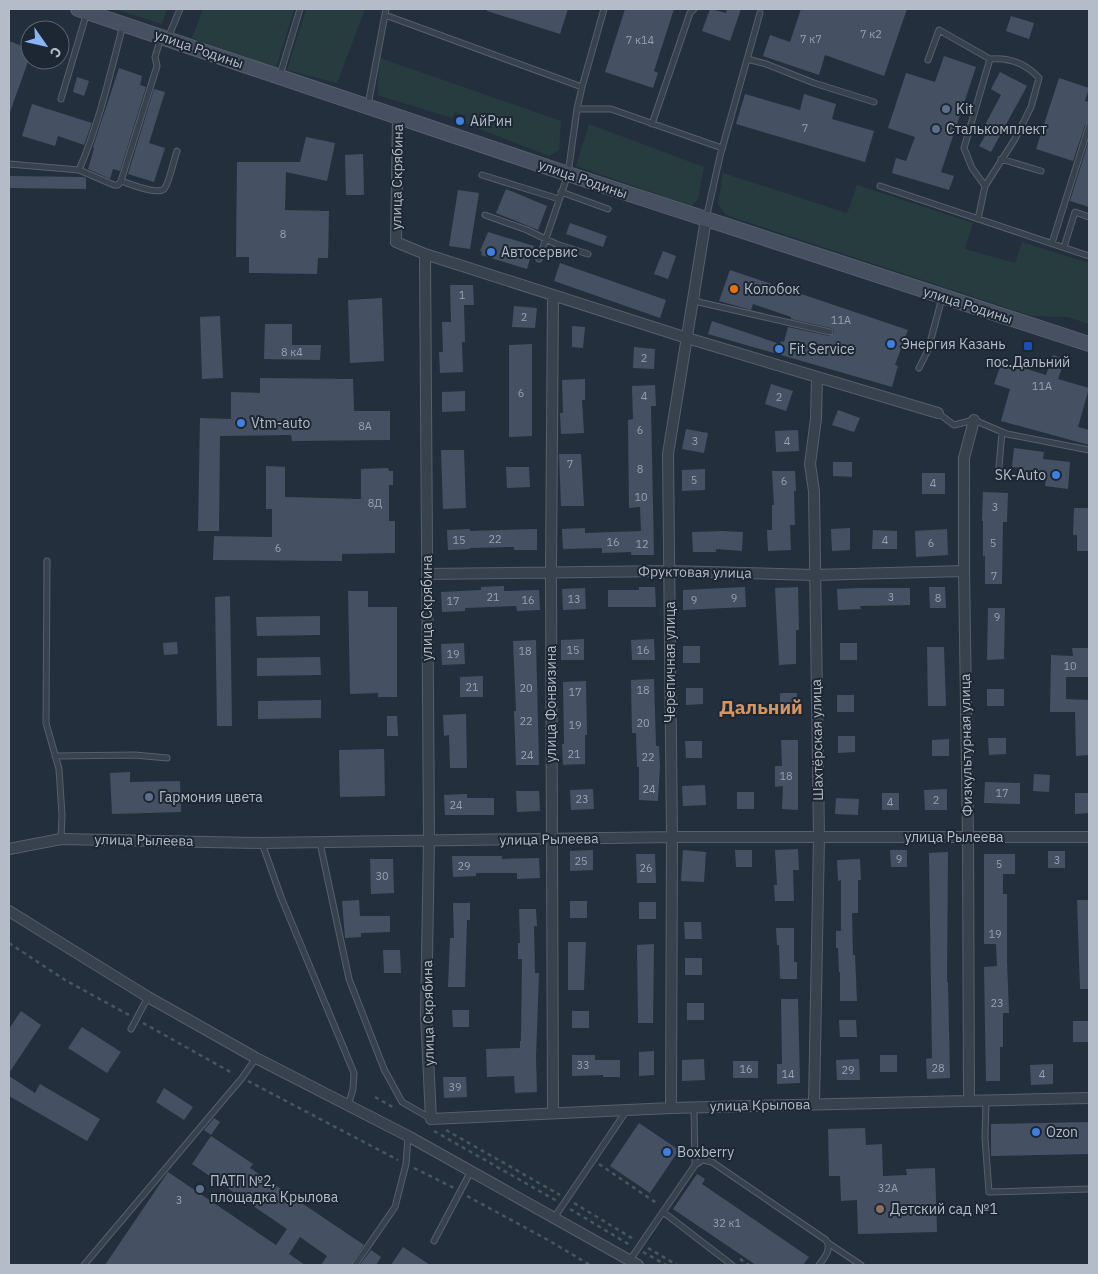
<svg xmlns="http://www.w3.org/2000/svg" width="1098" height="1274" viewBox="0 0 1098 1274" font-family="'IBM Plex Sans',sans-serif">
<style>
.green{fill:#263c3f}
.building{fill:#455162}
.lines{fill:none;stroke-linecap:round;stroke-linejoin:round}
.lane-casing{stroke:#565f6c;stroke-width:7}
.street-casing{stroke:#565f6c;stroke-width:12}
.secondary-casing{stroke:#565f6c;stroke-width:16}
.path{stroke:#44595c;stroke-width:2.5;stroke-dasharray:4 4;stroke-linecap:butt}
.lane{stroke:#38414e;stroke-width:5}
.street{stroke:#38414e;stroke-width:10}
.secondary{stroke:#465061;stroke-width:14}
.service-dot{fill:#5c6f8a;stroke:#1d2633;stroke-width:2}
.shop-dot{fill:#3f7fe0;stroke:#1d2633;stroke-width:2}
.food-dot{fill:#e8710a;stroke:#1d2633;stroke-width:2}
.transit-dot{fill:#1a4fb4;stroke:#1d2633;stroke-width:2}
.education-dot{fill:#8d6e63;stroke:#1d2633;stroke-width:2}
.labels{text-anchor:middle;stroke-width:4;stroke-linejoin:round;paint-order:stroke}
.number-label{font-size:11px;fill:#98a1af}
.street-label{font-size:14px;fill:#b4bcc9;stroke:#1d2633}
.poi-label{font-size:14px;fill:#b4bcc9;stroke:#1d2633;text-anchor:start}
.district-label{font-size:19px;font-weight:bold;fill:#d59563;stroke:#1d2633}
</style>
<rect width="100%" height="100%" fill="#242f3e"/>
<path class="green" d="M114,9h53l-5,15z
M203,9l91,1 -18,58 -84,-30z
M306,9h59l-28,74 -50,-13z
M380,58l181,63 -2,29 -10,6 -85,-33 2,-7 -11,-4 -3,6 -75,-23z
M589,124l115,43 -6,32 -6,7 -116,-40z
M723,173l124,40 10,-28 116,38 -8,26 50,14 7,-21 67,21v61l-21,-7 -36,-1 -306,-101 -8,-11z"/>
<path class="building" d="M487,9h81l-8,25 -73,-23z
M625,9h49l-20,62 4,2 -5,15 -48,-16z
M710,9l16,4 1,-4h14l-11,32 -28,-10z
M801,9h106l-23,67 -59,-21 -6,20 -56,-19 7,-21 20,7z
M1011,16l23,7 -5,16 -23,-8z
M9,41l21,8v7l-20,56h-1z
M944,56l32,11 -35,105 13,4 -5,14 -57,-17 4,-15 10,3 9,-24 -27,-9 18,-55 29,9z
M119,68l23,8 -2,9 6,2 -26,84 -7,-2 -3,10 -22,-10 6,-21 -1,-1z
M1000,72l27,14 -36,66 -12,-6 6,-10 -5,-2 21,-39 -10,-6z
M77,77l12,4 -5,15 -11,-4z
M1059,78l30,10 -4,13 4,1v20l-4,3 -12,36 -37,-12z
M154,89l11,3 -16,51 16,5 -11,34 -26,-8z
M745,94l55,16 4,-16 32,10 -4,15 42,12 -9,31 -129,-38z
M32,104l60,19 -8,22 -26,-9 -3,10 -33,-10z
M306,137l29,6 -8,38 -41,-9 -1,38 44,1 -1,47h-10l-1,16 -68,-1v-16h-13l1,-95h63z
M1089,140v67l-19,-6z
M363,154l1,41h-18l-1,-40z
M9,176l74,1 3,1v11l-77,-1z
M506,189l41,17 -9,24 -42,-17z
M458,190l21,3 -9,56 -21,-3z
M570,223l37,13 -4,11 -37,-13z
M488,232l46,14 -7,23 -46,-14 1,-3 -2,-1z
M663,251l13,5 -8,23 -14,-5z
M560,263l106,37 -6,18 -106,-37z
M730,270l178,60 -13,35 3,1 -6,21 -184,-53 4,-13 68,23 1,-3 3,1 4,-15 41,9 5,-3v-3l-3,-2 -40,-9v-2l-38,-13 -2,6 -32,-9z
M450,285h23l1,20h-10l1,37h-3l1,30 -23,1 -1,-21h4l-1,-30h9z
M382,298l2,63 -34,2 -2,-63z
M514,306l23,2 -2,20 -23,-1z
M220,316l3,62 -21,1 -2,-62z
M265,324h27v21h29l-1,15 -56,-1z
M572,326l13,1 -2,21 -11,-1z
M532,344v92l-23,1v-92z
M634,347l21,2 -1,20 -21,-1z
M1053,355l12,4 -7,20 31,9 -11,39 11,3v15l-88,-24 9,-32 -16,-5 8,-23 44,14z
M260,378l93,1 1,32h36v29l-98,1 -1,-6 -71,1 -1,95h-21l2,-113 31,1v-27l29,1z
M585,379v21h-3l2,33 -23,1 -1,-21h3l-1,-33z
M771,384l22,7 -7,20 -21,-7z
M655,385l1,21h-5l3,149h-23v-3l-29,1v-5l-39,1 -1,-20 23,-1v5l56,-2 -1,-24 -11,1 -1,-88 5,-1 -1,-33z
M465,391v20l-23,1v-20z
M838,410l22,8 -6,14 -22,-7z
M686,429l22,4 -4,20 -22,-4z
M798,430l1,21 -23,1 -1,-21z
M1014,448l30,4 -1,7 27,3 -2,27 -23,-3 1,-8 -26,-2 1,-8 -9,-1z
M441,450h23l2,58 -23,1z
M559,454h22l3,52h-23z
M833,462h19v15l-19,-1z
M266,466l19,1v30l76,2v-30l27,-1 1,3h4v14h-4v36h6v32l-53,1v7l-129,-1 1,-24 58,1v-28h-6z
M506,467h23l1,20 -23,1z
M705,469v21l-23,1v-21z
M772,471h23l1,20h-2l1,34h-5l1,25 -23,1 -1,-21h5v-25h2z
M922,473h23v21h-23z
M983,492l25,1 -1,29h-4l-1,62h-17v-28h-2v-35h-1z
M1074,508h15v43h-12v-16h-4z
M850,528v22l-18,1 -1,-22z
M470,529v2l67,-2v21h-23v-3l-44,1v1l-22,1 -1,-20z
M947,529l1,26 -32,2 -1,-26z
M873,530l24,1v18h-25z
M721,531l22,1 -1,19 -26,-2v3h-23l-1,-20z
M504,586v5l35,-1 1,20 -23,1 -1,-5 -51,2v3l-23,1 -1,-20 40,-2v-3z
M639,587h16l1,20h-48v-17h31z
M745,587l1,20 -63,3v-20z
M798,587l1,43h-3v34l-17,1 -4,-77z
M929,587h16l1,21h-16z
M585,588l1,21 -23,1 -1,-21z
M860,588h50v17l-50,1 1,3 -23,1 -1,-21z
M348,591h20v16h29v90h-19v-4l-28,1z
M230,596l2,130h-15l-2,-129z
M988,608h17l-1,51 -17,1z
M320,616v19l-63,1 -1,-19z
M584,639v21h-23v-20z
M654,639l1,21h-23l-1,-20z
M536,640l3,125h-23l-2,-54h2l-3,-70z
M177,642l1,12 -14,1 -1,-12z
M464,643l1,21 -23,1 -1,-21z
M840,643h17v17h-17z
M683,646h17v17h-17z
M927,647h17l2,59h-18z
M1072,648h17v29h-23v22l23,1v55l-13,1 -1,-44h-25l1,-57 22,1z
M320,657l1,18 -64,1v-18z
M483,676v21h-23v-20z
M654,679l2,67h3l1,20 -2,35 -19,-1v-33h-2l-1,-34h-4l-1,-53z
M586,681l1,54h-2v29l-22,1 -1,-21h2l-1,-62z
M686,688h17v16l-17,1z
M987,689h17v17h-17z
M780,693h17v17h-17z
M837,695h17v17h-17z
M321,700v18l-63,1v-18z
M466,714l1,54h-17l-1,-33 -5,1 -1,-21z
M387,716h10l1,20h-11z
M838,736h17v16l-17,1z
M988,738h18v16l-17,1z
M949,739v17h-17v-16z
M781,740h17v70l-16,-1 1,-23 -8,1v-21h7z
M685,741h17v17h-16z
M384,749l1,47 -45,1 -1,-47z
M130,772v10l50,-1 1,31 -69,2 -2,-41z
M1034,774l16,1 -1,17 -16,-1z
M985,782l35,1v21l-36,-1z
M705,785l1,20 -23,1 -1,-20z
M593,789l1,20 -23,1 -1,-20z
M947,789v21h-22l-1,-20z
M516,791h23l1,20 -23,1z
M737,792h17v17h-17z
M882,793h17v17h-17z
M1075,793h14v20l-14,1z
M467,794v4h27v17h-49l-1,-20z
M836,798l23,1 -1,16 -23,-1z
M798,849l1,21h-6l1,31h-19l-1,-16h3l-2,-35z
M593,850v20l-23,1v-20z
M683,850l23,2 -2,30 -23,-1z
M735,850h17v17h-16z
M890,850h17v17h-16z
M1048,851h17v17h-17z
M948,852l-1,130h1l2,96 -23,1 -1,-20 6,-1 -3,-205z
M636,854h19l1,29h-19z
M984,854h31v20h-12v20h4v67l2,52h-6v34h-3v34h-14l-2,-114 13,-1 -1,-22h-12z
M452,856h50v3l37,-1 1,20 -23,1v-6h-41v3l-23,1z
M370,859h23l1,34 -23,1z
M860,859l1,21h-3v33h-6l1,42h2l2,46h-17v-29h-1l-1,-24h-2v-17h5v-51l-3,1 -1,-21z
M359,900l1,16h30v16l-29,1v4l-16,1 -3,-37z
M1077,900h12v89h-9z
M570,901h17v17h-17z
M639,902h17v17h-17z
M453,903h17v17h-3l-2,67h-17l2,-49h4z
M519,909h17l1,17h-3l1,47h4l-3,84 1,35 -22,1 -1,-17 -27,1 -1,-28 34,-1v-7h1l1,-82h-4v-16h2z
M684,922h17l1,17h-17z
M776,928h18v34h3v17h-17l-1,-34h-2z
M568,942h18l-2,48h-16z
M654,944l-1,79h-15l-1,-78z
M383,950h17l1,23h-17z
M685,958h17v17h-17z
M781,999h17l2,84 -23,1v-20h5z
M687,1003h17v17h-17z
M452,1010h17v17h-16z
M21,1011l20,14 -32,48v-44z
M572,1011h17v17h-17z
M839,1020h17l1,17h-17z
M1073,1021h16v21h-16z
M82,1027l39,25 -14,21 -39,-25z
M654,1051v24l-15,1v-24z
M572,1055h23v5h25v17h-17v-2l-31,1z
M880,1055h17v17h-17z
M704,1059l1,21 -23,1v-21z
M859,1059l1,21h-23l-1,-20z
M733,1061h25v17h-25z
M1053,1064v20l-22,1 -1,-20z
M9,1076l26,17 5,-9 60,35 -13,22 -78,-45z
M443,1077h23l1,20 -23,1z
M164,1088l29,19 -9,13 -28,-18z
M214,1118l6,4 -9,13 -7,-5z
M1089,1122v32l-98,2v-32z
M639,1123l40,27 -29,43 -40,-27z
M865,1128l1,17 16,-1 1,32 24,-1 -1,-6 29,-1 2,64 -79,2 -1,-34 -16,1 -1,-25h-11l-1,-47z
M211,1136l42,28 -3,4 114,77 -13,20h-30l6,-9 -27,-19 -11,17 16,11h-200l63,-93 108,73 11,-16 -95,-65z
M697,1174l8,5 -3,5 107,73 -6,8h-47l-83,-56z
M403,1247l27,18h-39z
M371,1250l10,7 -5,8h-16z"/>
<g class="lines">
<g class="lane-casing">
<path id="lane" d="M385,15l197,72
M161,37l-6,20 2,9 -36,115c9,3 36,14 43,8 5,-5 10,-30 13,-38
M168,38l12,-29
M747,59l19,5 48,19 60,19
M928,60l11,-30 51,29
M280,75l20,-66
M61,99l26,-87
M368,105l18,-96
M577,109h34l111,39
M652,124l38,-111 4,-4
M1001,159l40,12
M9,164l70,6 35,15h4l3,-4
M79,170c20,-46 31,-96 44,-145
M482,175l77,24
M880,186l209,70
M561,192l47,17
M485,215l42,15 29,14 32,10
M706,219l14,-63 40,-143
M978,219l7,-33 -13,-18 -8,-20 26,-89c19,-2 36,5 49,19l-8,29 -16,32 -30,47
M1052,243l37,-117
M1064,247l11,-35 14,5
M539,259l29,-85 9,-65 5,-22 22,-78
M694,301l136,31
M919,368l9,-18 14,-52
M938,413l16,12 20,-5 33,14 82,16
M998,478l4,-46
M47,561l-1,162 13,46 3,46 -1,24
M55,756l80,-1 32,3
M262,843l19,54 73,176 -1,16 -5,17
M320,843l29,136 35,90 18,33 28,16
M131,1029l17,-32
M986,1101l-1,37 4,54 100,-3
M694,1108l1,57
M663,1212l69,53
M554,1218l73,-108
M434,1241l37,-70
M828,1243l33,22
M630,1260l65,-95 8,-5 9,2 114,78c6,9 -1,17 -7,25
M84,1265l158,-187 14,-20
M355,1265l40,-58 11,-43 2,-27"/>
</g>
<g class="street-casing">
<path id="street" d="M398,116l-2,126 29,12 4,587 -3,174 5,104 240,-11 418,-10
M425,254l262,84 251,75
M553,295l-2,277 2,540
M427,574l243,-3 144,4 150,-4
M9,849l52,-10 201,4 410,-6h417
M9,911l139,86 108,61 152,78 230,129
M969,1101l-1,-264 -4,-266v-113l10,-38
M814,1104l5,-267 -5,-346 -4,-27 6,-45 1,-42
M671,1108l1,-271 -4,-383 38,-235"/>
</g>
<g class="secondary-casing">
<path id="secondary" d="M78,9l490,165 521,170"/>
</g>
<path class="path" d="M9,943l56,37 64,35
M143,1023l91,51
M248,1081l150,79
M375,1097l21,12
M446,1130l114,65
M434,1131l123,70
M599,1164l59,40
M414,1168l40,20
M467,1196l81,44 42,25
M574,1203l61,37
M570,1209l60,36
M648,1248l29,17
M643,1252l23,13
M740,1259l9,6"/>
<use href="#lane" class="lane"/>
<use href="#street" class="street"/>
<use href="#secondary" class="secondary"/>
</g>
<g class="service-dot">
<circle cx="946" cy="109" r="5"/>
<circle cx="936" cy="129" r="5"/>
<circle cx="149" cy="797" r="5"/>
<circle cx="200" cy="1189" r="5"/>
</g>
<g class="shop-dot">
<circle cx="460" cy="121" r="5"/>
<circle cx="491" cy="252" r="5"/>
<circle cx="891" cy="344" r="5"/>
<circle cx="779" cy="349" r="5"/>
<circle cx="241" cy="423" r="5"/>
<circle cx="1056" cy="475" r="5"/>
<circle cx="1036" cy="1132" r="5"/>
<circle cx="667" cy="1152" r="5"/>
</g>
<circle class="food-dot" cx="734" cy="289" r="5"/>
<rect class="transit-dot" x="1023" y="341" width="10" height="10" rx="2.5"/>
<circle class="education-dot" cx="880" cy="1209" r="5"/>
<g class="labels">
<g class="number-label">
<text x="871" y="38">7 к2</text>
<text x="811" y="43">7 к7</text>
<text x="640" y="44">7 к14</text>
<text x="805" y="132">7</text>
<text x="283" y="238">8</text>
<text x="462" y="299">1</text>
<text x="524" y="321">2</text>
<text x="841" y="324">11А</text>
<text x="292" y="356">8 к4</text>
<text x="644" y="362">2</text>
<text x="1042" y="390">11А</text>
<text x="521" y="397">6</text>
<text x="644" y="400">4</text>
<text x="779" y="401">2</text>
<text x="365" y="430">8А</text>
<text x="640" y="434">6</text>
<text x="695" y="445">3</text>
<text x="787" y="445">4</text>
<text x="570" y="468">7</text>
<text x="640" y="473">8</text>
<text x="694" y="484">5</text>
<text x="784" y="485">6</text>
<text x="933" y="487">4</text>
<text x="641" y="501">10</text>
<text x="375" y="507">8Д</text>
<text x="995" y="511">3</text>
<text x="495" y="543">22</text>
<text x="459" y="544">15</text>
<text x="885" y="544">4</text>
<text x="613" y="546">16</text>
<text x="931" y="547">6</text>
<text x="993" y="547">5</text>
<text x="642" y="548">12</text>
<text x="278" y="552">6</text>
<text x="994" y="580">7</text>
<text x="493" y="601">21</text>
<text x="891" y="601">3</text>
<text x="734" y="602">9</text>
<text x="938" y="602">8</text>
<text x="574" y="603">13</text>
<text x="528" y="604">16</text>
<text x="694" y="604">9</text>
<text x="453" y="605">17</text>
<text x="997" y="621">9</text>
<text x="573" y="654">15</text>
<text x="643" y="654">16</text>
<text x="525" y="655">18</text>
<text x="453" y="658">19</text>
<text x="1070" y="670">10</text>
<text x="472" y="691">21</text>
<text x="526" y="692">20</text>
<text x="643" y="694">18</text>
<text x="575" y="696">17</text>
<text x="526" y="725">22</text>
<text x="643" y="727">20</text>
<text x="575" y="729">19</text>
<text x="574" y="758">21</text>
<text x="527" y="759">24</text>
<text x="648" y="761">22</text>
<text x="786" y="780">18</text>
<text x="649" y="793">24</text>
<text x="1002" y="797">17</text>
<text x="582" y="803">23</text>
<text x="936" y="804">2</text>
<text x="890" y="806">4</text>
<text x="456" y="809">24</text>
<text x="899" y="863">9</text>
<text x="1057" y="864">3</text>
<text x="581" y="865">25</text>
<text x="999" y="868">5</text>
<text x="464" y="870">29</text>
<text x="646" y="872">26</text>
<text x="382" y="880">30</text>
<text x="995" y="938">19</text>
<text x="997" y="1007">23</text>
<text x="583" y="1069">33</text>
<text x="938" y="1072">28</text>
<text x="746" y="1073">16</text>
<text x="848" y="1074">29</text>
<text x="788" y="1078">14</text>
<text x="1042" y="1078">4</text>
<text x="455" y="1091">39</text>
<text x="888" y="1192">32А</text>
<text x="179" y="1204">3</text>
<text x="727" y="1227">32 к1</text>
</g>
<g class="street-label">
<text transform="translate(199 49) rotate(19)" y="5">улица Родины</text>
<text transform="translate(397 177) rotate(-89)" y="5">улица Скрябина</text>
<text transform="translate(583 179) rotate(19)" y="5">улица Родины</text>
<text transform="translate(968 305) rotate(18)" y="5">улица Родины</text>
<text transform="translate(695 572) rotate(1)" y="5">Фруктовая улица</text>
<text transform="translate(427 608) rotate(-90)" y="5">улица Скрябина</text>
<text transform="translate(670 662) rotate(-90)" y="5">Черепичная улица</text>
<text transform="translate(551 704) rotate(-90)" y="5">улица Фонвизина</text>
<text transform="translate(817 740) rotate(-91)" y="5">Шахтёрская улица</text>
<text transform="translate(966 745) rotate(-91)" y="5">Физкультурная улица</text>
<text x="954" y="842">улица Рылеева</text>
<text transform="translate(549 839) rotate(-1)" y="5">улица Рылеева</text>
<text transform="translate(144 840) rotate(1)" y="5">улица Рылеева</text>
<text transform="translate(428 1013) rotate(-91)" y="5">улица Скрябина</text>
<text transform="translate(760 1105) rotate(-1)" y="5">улица Крылова</text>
</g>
<g class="poi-label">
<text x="956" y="114">Kit</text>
<text x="470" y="126">АйРин</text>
<text x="946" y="134">Сталькомплект</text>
<text x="501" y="257">Автосервис</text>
<text x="744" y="294">Колобок</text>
<text x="901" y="349">Энергия Казань</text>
<text x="789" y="354">Fit Service</text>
<text x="1028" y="367" text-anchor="middle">пос.Дальний</text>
<text x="251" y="428">Vtm-auto</text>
<text x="1046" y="480" text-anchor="end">SK-Auto</text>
<text x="159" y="802">Гармония цвета</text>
<text x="1046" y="1137">Ozon</text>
<text x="677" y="1157">Boxberry</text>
<text x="210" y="1186">ПАТП №2,<tspan x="210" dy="16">площадка Крылова</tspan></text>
<text x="890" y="1214">Детский сад №1</text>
</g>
<g class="district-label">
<text x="761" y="714">Дальний</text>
</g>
</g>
<rect width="1098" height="1274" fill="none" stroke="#b4bcc9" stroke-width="20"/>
<g transform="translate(45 45) rotate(124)"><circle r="24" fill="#1d2633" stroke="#59626f"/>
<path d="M0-4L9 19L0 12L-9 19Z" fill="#8ab4f8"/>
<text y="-8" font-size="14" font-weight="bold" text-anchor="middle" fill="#b4bcc9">С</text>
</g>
</svg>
